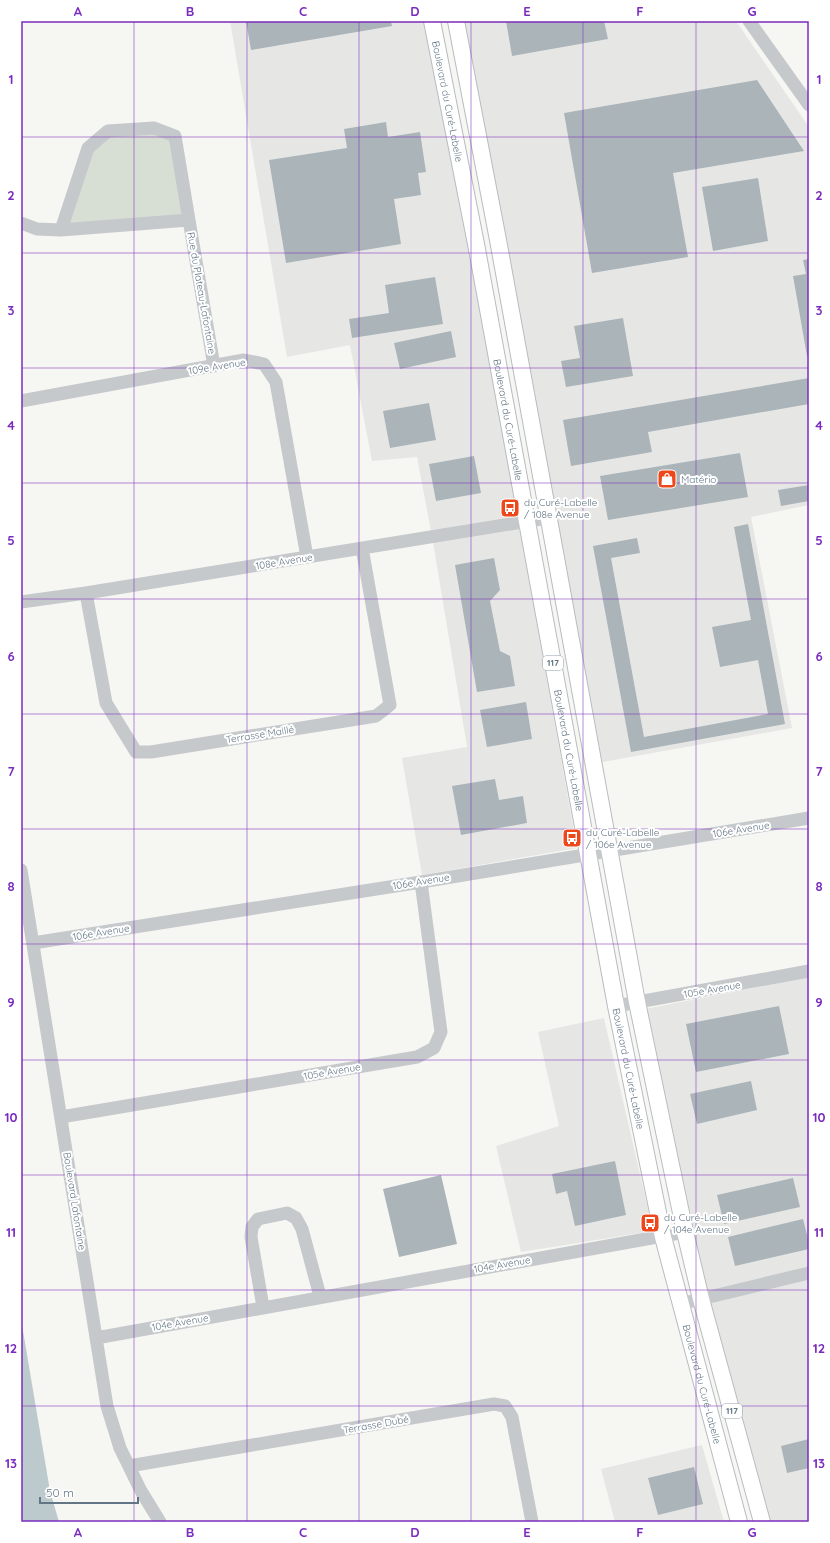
<svg xmlns="http://www.w3.org/2000/svg" width="830" height="1543" viewBox="0 0 830 1543" font-family="Quicksand,sans-serif">
<style>
.built{fill:#e6e7e5}
.green{fill:#d7ded3}
.water{fill:#bcc9cd}
.building{fill:#abb4b9}
.lines{fill:none;stroke-linecap:round;stroke-linejoin:round}
.major-casing{stroke:#b8bcc0;stroke-width:18}
.minor{stroke:#c5c9cc;stroke-width:13}
.major{stroke:#fff;stroke-width:16}
.grid{fill:none;stroke:#7b2cbf;stroke-width:1;stroke-opacity:0.55}
.labels{text-anchor:middle;stroke-width:4;stroke-linejoin:round;paint-order:stroke}
.shield{fill:#fff;stroke:#929faa;stroke-width:1}
.shield-label{font-size:9px;font-weight:bold;fill:#637685}
.street-label{font-size:10px;fill:#637685;stroke:#fff}
.poi-label{font-size:10px;fill:#637685;stroke:#fff;text-anchor:start}
.neatline{fill:none;stroke:#7b2cbf;stroke-width:1.5}
.grid-label{font-size:13px;text-anchor:middle;font-weight:bold;fill:#7b2cbf}
</style>
<rect width="100%" height="100%" fill="#f6f6f2"/>
<path class="built" d="M230,21h199l148,827 -155,27 -20,-117 65,-11 -34,-205 -16,-85 -45,4 -22,-116 -63,12z
M459,21h277l73,106v378l-58,12 41,211 -195,35z
M809,977v545h-43l-70,-254 -56,-258z
M604,1018l49,213 -132,21 -25,-106 63,-20 -21,-94z
M702,1445l22,77h-109l-14,-53z"/>
<path class="green" d="M154,128l21,8 14,84 -128,10 27,-82 20,-17z"/>
<path class="water" d="M21,1319l29,172 9,31h-38z"/>
<path class="building" d="M246,21h145l1,5 -141,24z
M506,21h98l4,18 -96,17z
M757,80l47,71 -131,22 15,84 -96,16 -28,-160z
M386,122l2,15 32,-5 6,40 -8,1 3,22 -27,4 7,45 -115,19 -17,-103 78,-12 -3,-19z
M758,178l10,63 -55,10 -11,-64z
M809,259v97h-2l-14,-80 13,-2 -3,-14z
M435,277l8,47 -91,14 -3,-19 40,-6 -4,-28z
M623,318l10,58 -67,11 -5,-26 19,-3 -6,-32z
M451,331l5,26 -56,12 -6,-26z
M809,378v26l-161,28 4,20 -81,14 -8,-46z
M429,403l7,37 -46,8 -7,-37z
M740,453l8,44 -140,23 -8,-44z
M474,456l7,37 -45,8 -7,-37z
M809,485v16l-28,5 -3,-16z
M748,524l37,200 -154,28 -38,-206 44,-8 3,15 -29,5 33,179 124,-23 -10,-54 -38,7 -8,-40 39,-7 -17,-93z
M494,558l6,32 -10,11 10,50 10,5 5,30 -38,6 -22,-127z
M526,702l6,37 -45,8 -7,-37z
M495,779l4,21 24,-4 4,27 -66,12 -9,-49z
M779,1006l10,48 -93,18 -10,-48z
M751,1081l6,29 -60,14 -7,-30z
M615,1161l11,54 -51,11 -8,-35 -11,3 -4,-20z
M441,1175l16,69 -58,13 -16,-68z
M793,1178l7,29 -76,17 -7,-29z
M803,1219l6,24v6l-74,17 -7,-29z
M809,1439v29l-22,5 -6,-27z
M694,1467l9,37 -45,11 -10,-37z"/>
<g class="lines">
<g class="major-casing">
<g id="major">
<path id="s1" d="M432,21l44,223 140,762 47,231 76,285"/>
<path d="M456,21l42,219 139,762 48,230 16,67 61,223"/>
</g>
</g>
<path class="minor" d="M749,21l60,84
M21,223l16,6 24,1 128,-10 25,146
M61,230l27,-82 20,-17 46,-3 21,8 14,84
M21,401l223,-41 20,4 12,18 31,175
M86,593l20,110 30,49h15l225,-36 14,-11 -28,-157
M21,602l65,-9 461,-75
M21,870l86,536 13,42 21,43 19,31
M33,943l388,-61 388,-64
M616,1006l193,-35
M61,1117l356,-60 17,-9 7,-16 -20,-150
M680,1304l129,-31
M263,1307l-12,-70 1,-10 6,-8 29,-6 9,5 6,11 18,67
M96,1338l589,-106
M129,1466l365,-62 11,2 7,11 20,105"/>
<use href="#major" class="major"/>
</g>
<path class="grid" d="M134,21v1501M247,21v1501M359,21v1501M471,21v1501M583,21v1501M696,21v1501M21,137h788M21,253h788M21,368h788M21,483h788M21,599h788M21,714h788M21,829h788M21,944h788M21,1060h788M21,1175h788M21,1290h788M21,1406h788"/>
<defs>
<g id="shop-square" transform="scale(1)"><rect x="-9" y="-9" width="18" height="18" rx="4" fill="#ed481b" stroke="#fff"/><path d="M-5-2.5h2.3a2.7 3.5 0 0 1 5.4 0H5L5.5 6h-11ZM-1.5-2.5h3a1.5 2.3 0 0 0-3 0Z" fill="#fff"/></g>
<g id="bus-square" transform="scale(1)"><rect x="-9" y="-9" width="18" height="18" rx="4" fill="#ed481b" stroke="#fff"/><path d="M-5-6H5V4H4V6H2V4H-2V6H-4V4H-5ZM-3.5-4V0h7V-4ZM-3.5 1.2v1.5H-2V1.2ZM2 1.2v1.5H3.5V1.2Z" fill="#fff"/></g>
</defs>
<g fill-rule="evenodd">
<use href="#shop-square" x="667" y="479"/>
<use href="#bus-square" x="510" y="508"/>
<use href="#bus-square" x="572" y="838"/>
<use href="#bus-square" x="650" y="1223"/>
</g>
<g class="labels">
<g class="shield">
<rect x="543" y="656" width="20" height="14" rx="3"/>
<rect x="722" y="1404" width="20" height="14" rx="3"/>
</g>
<g class="shield-label">
<text x="553" y="666">117</text>
<text x="732" y="1414">117</text>
</g>
<g class="street-label">
<text dy="4" stroke="none"><textPath href="#s1" startOffset="82">Boulevard du Curé-Labelle</textPath></text>
<text transform="translate(202 293) rotate(80)" y="4">Rue du Plateau-Lafontaine</text>
<text transform="translate(217 366) rotate(-9)" y="4">109e Avenue</text>
<text dy="4" stroke="none"><textPath href="#s1" startOffset="406">Boulevard du Curé-Labelle</textPath></text>
<text transform="translate(284 561) rotate(-9)" y="4">108e Avenue</text>
<text transform="translate(260 734) rotate(-9)" y="4">Terrasse Maillé</text>
<text dy="4" stroke="none"><textPath href="#s1" startOffset="742">Boulevard du Curé-Labelle</textPath></text>
<text transform="translate(741 829) rotate(-9)" y="4">106e Avenue</text>
<text transform="translate(421 881) rotate(-9)" y="4">106e Avenue</text>
<text transform="translate(101 932) rotate(-9)" y="4">106e Avenue</text>
<text transform="translate(712 989) rotate(-10)" y="4">105e Avenue</text>
<text dy="4" stroke="none"><textPath href="#s1" startOffset="1066">Boulevard du Curé-Labelle</textPath></text>
<text transform="translate(332 1071) rotate(-10)" y="4">105e Avenue</text>
<text transform="translate(75 1201) rotate(81)" y="4">Boulevard Lafontaine</text>
<text transform="translate(502 1264) rotate(-10)" y="4">104e Avenue</text>
<text transform="translate(180 1322) rotate(-10)" y="4">104e Avenue</text>
<text dy="4" stroke="none"><textPath href="#s1" startOffset="1390">Boulevard du Curé-Labelle</textPath></text>
<text transform="translate(376 1424) rotate(-10)" y="4">Terrasse Dubé</text>
</g>
<g class="poi-label">
<text x="681" y="483">Matério</text>
<text x="524" y="506">du Curé-Labelle<tspan x="524" dy="12">/ 108e Avenue</tspan></text>
<text x="586" y="836">du Curé-Labelle<tspan x="586" dy="12">/ 106e Avenue</tspan></text>
<text x="664" y="1221">du Curé-Labelle<tspan x="664" dy="12">/ 104e Avenue</tspan></text>
</g>
</g>
<rect width="830" height="1543" fill="none" stroke="#ffffff" stroke-width="44"/>
<path d="M40 1497v6h98v-6" fill="none" stroke="#637685" stroke-width="2"/>
<text x="46" y="1497" font-size="12" fill="#637685" stroke="#ffffff" stroke-width="3" paint-order="stroke">50 m</text>
<rect x="22" y="22" width="786" height="1499" class="neatline"/>
<g class="grid-label">
<text x="78" y="16">A</text>
<text x="190" y="16">B</text>
<text x="303" y="16">C</text>
<text x="415" y="16">D</text>
<text x="527" y="16">E</text>
<text x="640" y="16">F</text>
<text x="752" y="16">G</text>
<text x="11" y="84">1</text>
<text x="819" y="84">1</text>
<text x="11" y="200">2</text>
<text x="819" y="200">2</text>
<text x="11" y="315">3</text>
<text x="819" y="315">3</text>
<text x="11" y="430">4</text>
<text x="819" y="430">4</text>
<text x="11" y="545">5</text>
<text x="819" y="545">5</text>
<text x="11" y="661">6</text>
<text x="819" y="661">6</text>
<text x="11" y="776">7</text>
<text x="819" y="776">7</text>
<text x="11" y="891">8</text>
<text x="819" y="891">8</text>
<text x="11" y="1007">9</text>
<text x="819" y="1007">9</text>
<text x="11" y="1122">10</text>
<text x="819" y="1122">10</text>
<text x="11" y="1237">11</text>
<text x="819" y="1237">11</text>
<text x="11" y="1353">12</text>
<text x="819" y="1353">12</text>
<text x="11" y="1468">13</text>
<text x="819" y="1468">13</text>
<text x="78" y="1537">A</text>
<text x="190" y="1537">B</text>
<text x="303" y="1537">C</text>
<text x="415" y="1537">D</text>
<text x="527" y="1537">E</text>
<text x="640" y="1537">F</text>
<text x="752" y="1537">G</text>
</g>
</svg>
